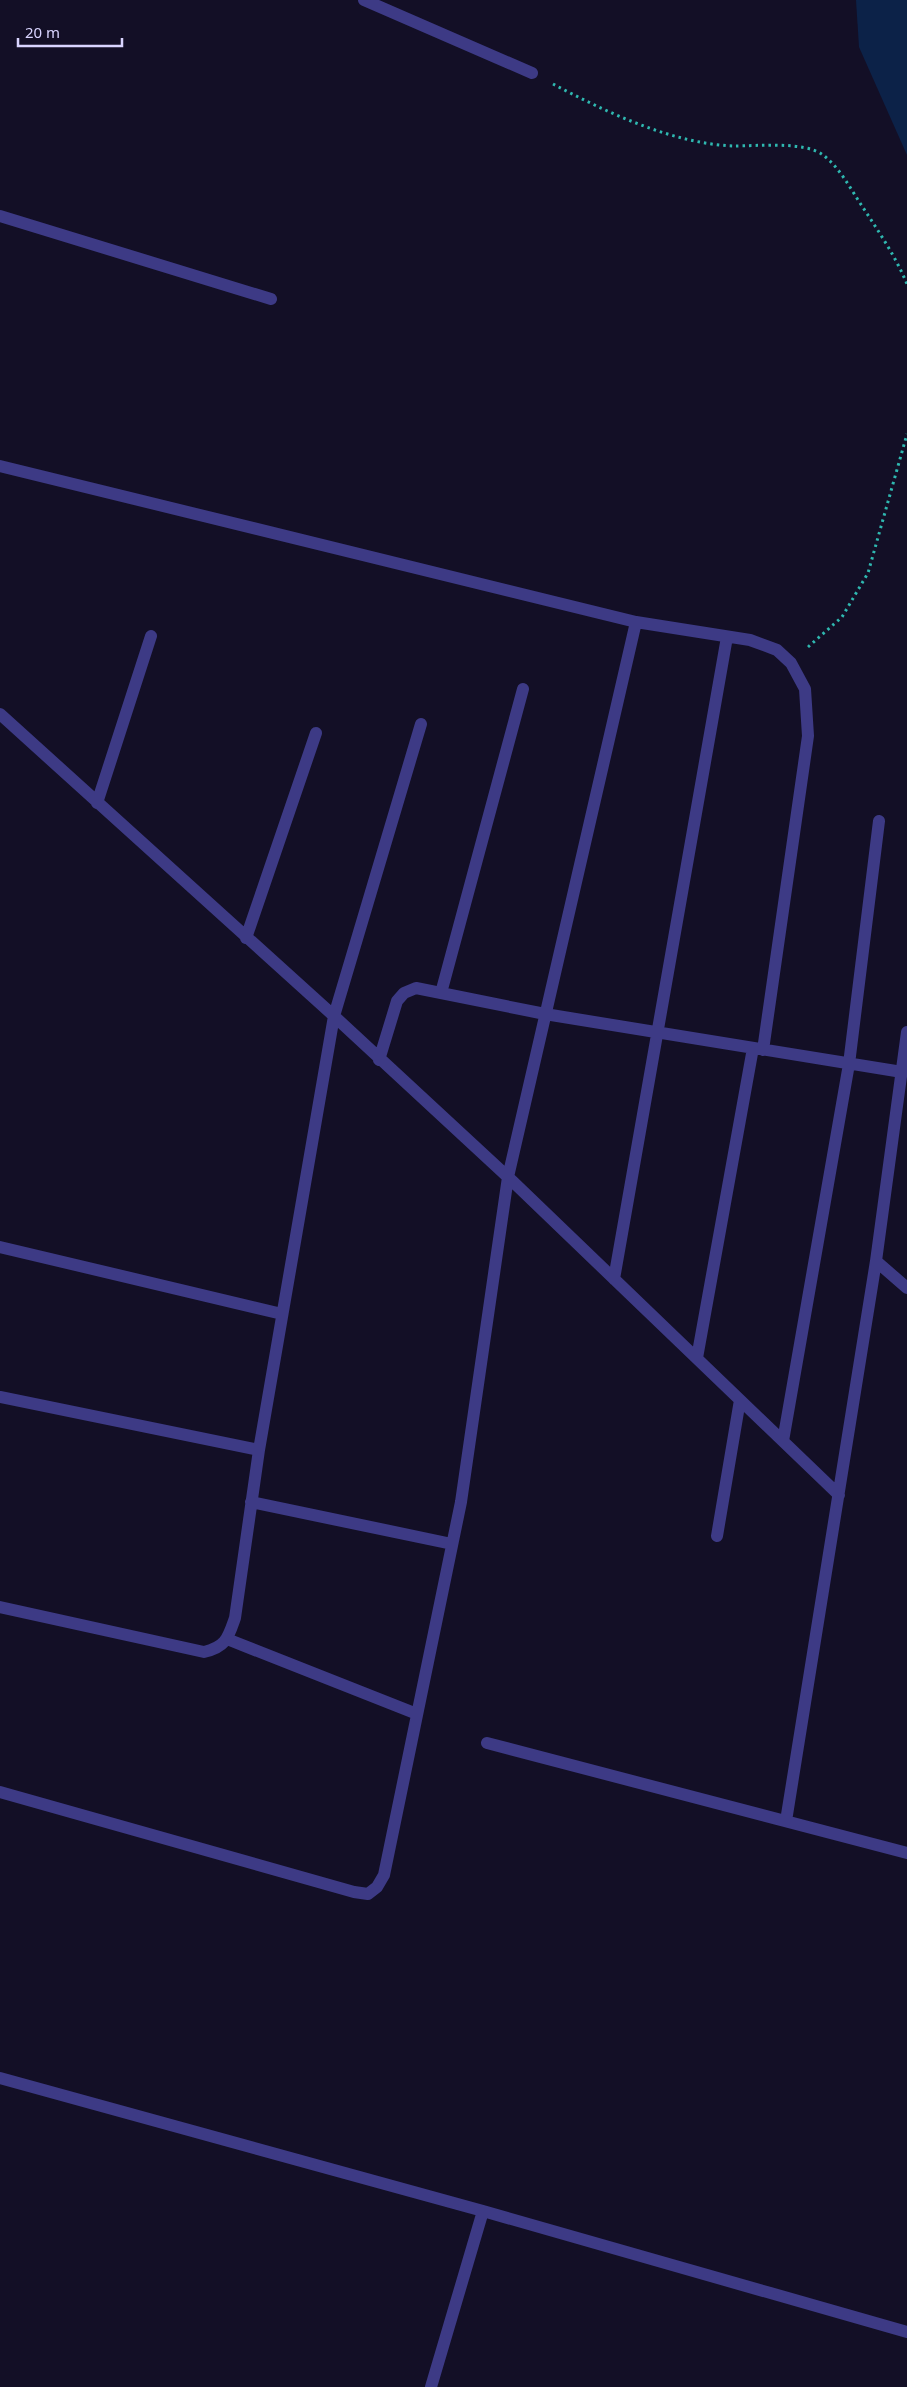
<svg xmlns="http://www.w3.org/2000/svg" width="907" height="2387" viewBox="0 0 907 2387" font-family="'Noto Sans',sans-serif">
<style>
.water{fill:#0c2248}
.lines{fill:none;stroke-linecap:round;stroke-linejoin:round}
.path{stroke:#2fb8b0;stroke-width:3;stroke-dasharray:2.5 4;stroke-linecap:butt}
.minor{stroke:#3d3a85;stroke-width:12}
</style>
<rect width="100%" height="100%" fill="#130f26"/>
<path class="water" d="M856,0h51v155l-48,-108z"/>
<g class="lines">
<path class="path" d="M553,84c53,28 120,60 181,62 23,0 71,-5 89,9 16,12 26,31 37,48 17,26 35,52 47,81
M808,647l34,-30 26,-44 39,-139"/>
<path class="minor" d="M364,0l168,73
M0,216l271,83
M0,466l636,156 114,18 27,10 14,13 14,26 3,47 -45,314
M0,714l334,302 174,161 331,318
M97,803l54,-167
M246,938l70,-205
M441,993l82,-304
M379,1060l18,-59 7,-8 12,-5 129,26 357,58
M0,1247l282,67
M876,1261l31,27
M614,1279l113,-642
M697,1358l56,-310
M0,1397l259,53
M783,1441l66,-377 30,-243
M251,1502l201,42
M717,1536l23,-136
M0,1607l204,45c22,-5 24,-14 31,-34l24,-168 75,-434 87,-292
M227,1639l190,75
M487,1743l420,110
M0,1792l354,100 14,2 9,-7 7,-12 77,-373 47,-325 128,-555
M786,1821l90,-560 31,-229
M0,2078l483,133 424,121
M431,2387l52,-176"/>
</g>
<path d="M18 38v8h104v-8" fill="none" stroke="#d9d4ff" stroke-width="2.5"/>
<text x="25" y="38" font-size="15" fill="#d9d4ff" stroke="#130f26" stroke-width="4" paint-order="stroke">20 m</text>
</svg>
